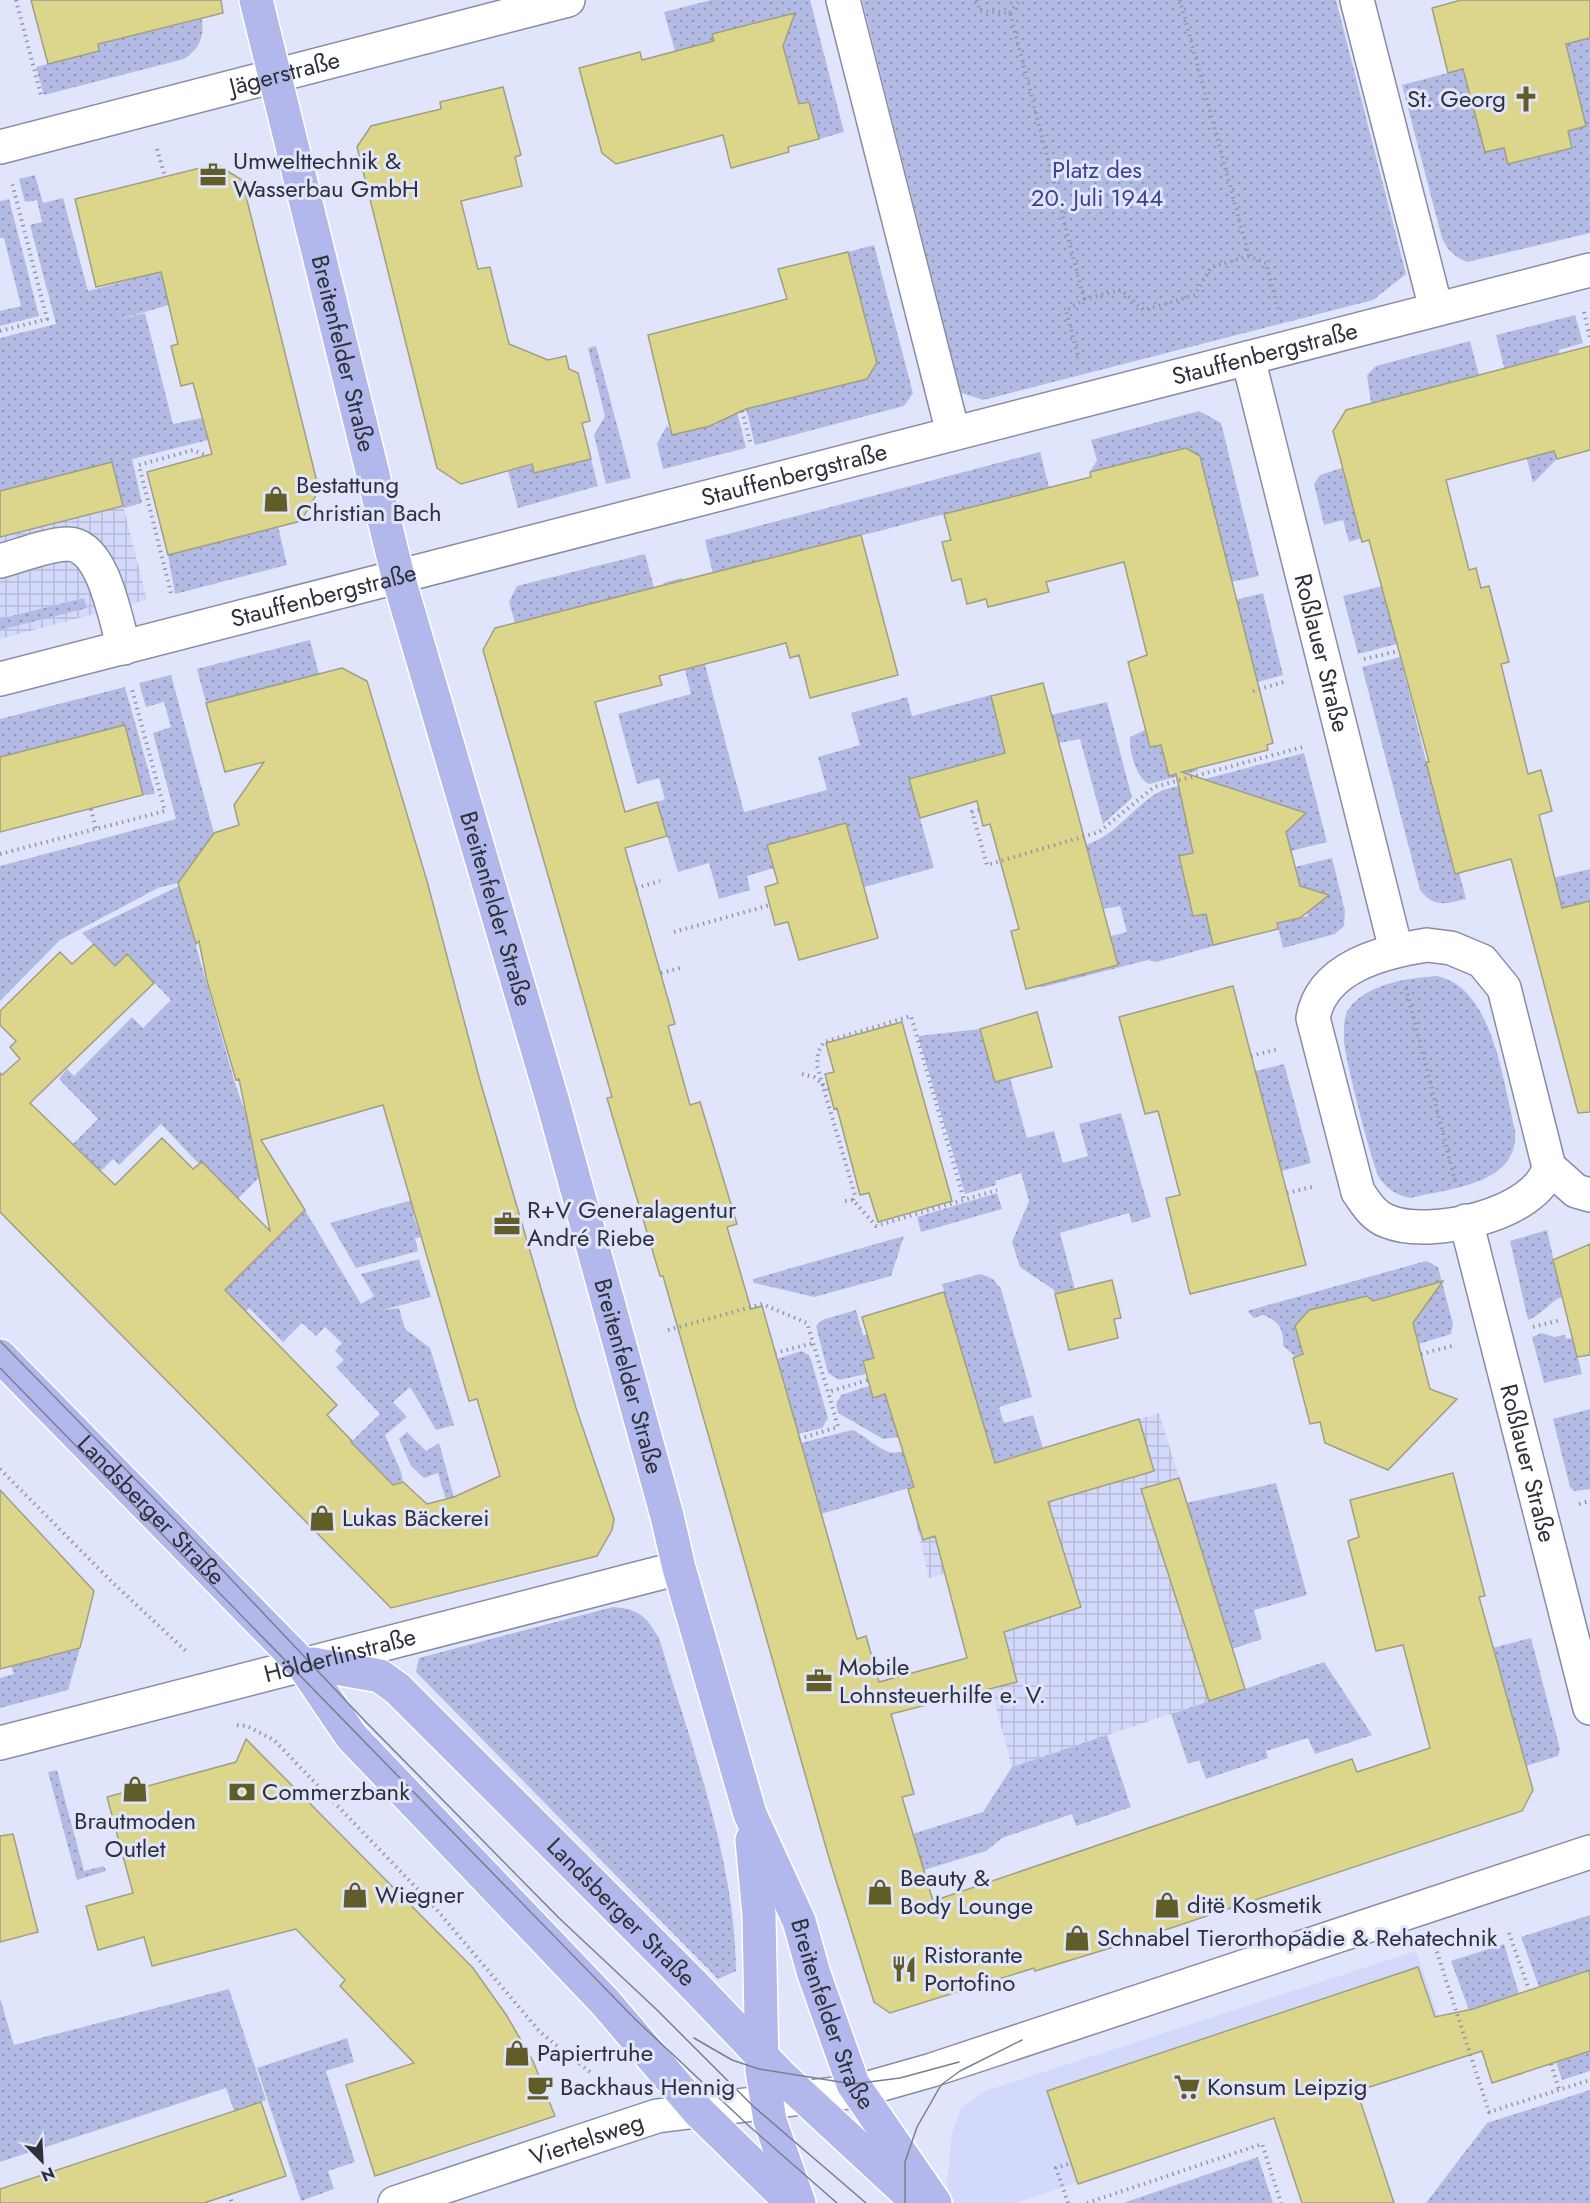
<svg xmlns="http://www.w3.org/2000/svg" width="1590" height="2203" viewBox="0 0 1590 2203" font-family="Jost,sans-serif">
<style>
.built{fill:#d2d9fb}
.industrial{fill:url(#industrial-grid)}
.green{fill:url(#green-dots)}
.building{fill:#dbd68c;stroke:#a09f84;stroke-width:1.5;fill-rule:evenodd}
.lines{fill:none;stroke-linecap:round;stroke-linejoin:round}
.minor-casing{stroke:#888ca6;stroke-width:36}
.major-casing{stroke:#fff;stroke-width:36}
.path{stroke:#9497a8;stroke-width:4;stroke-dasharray:1.5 4.5;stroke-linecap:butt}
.minor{stroke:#fff;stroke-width:33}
.major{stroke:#b2b8eb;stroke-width:33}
.tram{stroke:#7b7e8d;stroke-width:1.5}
.labels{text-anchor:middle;stroke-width:6;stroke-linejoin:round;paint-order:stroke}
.street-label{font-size:24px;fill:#2e303a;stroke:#e1e5fb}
.poi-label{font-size:24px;fill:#2e303a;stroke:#e1e5fb;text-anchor:start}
.park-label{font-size:24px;fill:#3e428f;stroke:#e1e5fb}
</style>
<defs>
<pattern id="industrial-grid" width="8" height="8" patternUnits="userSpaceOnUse" patternTransform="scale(1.5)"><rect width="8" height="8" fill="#d2d9fb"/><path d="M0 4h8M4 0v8" fill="none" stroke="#b5bbd8"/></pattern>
<pattern id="green-dots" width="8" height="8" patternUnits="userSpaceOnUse" patternTransform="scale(1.5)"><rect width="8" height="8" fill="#b3bbe4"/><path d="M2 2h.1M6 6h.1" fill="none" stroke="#9298ba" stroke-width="1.8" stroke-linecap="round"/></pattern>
</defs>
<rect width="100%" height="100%" fill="#e1e5fb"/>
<path class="built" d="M1416,1951l37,109 -438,143h-60l-8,-17 5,-53 9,-25 24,-17z"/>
<path class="industrial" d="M112,462l35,138 -147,39v-148z
M1159,1413l86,276 -233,78 -21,-79 -15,4 -31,-118 -16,4 -21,-89z"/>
<path class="green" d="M711,0h99l34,132 -25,7 -10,-37 -10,2 -16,-58 4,-11 -3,-10 -39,1 -32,8 1,7 -39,10 -11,-39z
M862,0h474l70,274 -33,26 -390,100 -22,-7z
M202,19c2,18 -2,29 -18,40l-140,36 -8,-28 63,-16 -1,-7z
M1590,38v195l-123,29c-13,-6 -19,-11 -25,-24l-40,-153 61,-16 41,79 5,16 63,-16 -4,-17 18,-5 -20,-84z
M35,175l8,28 20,-5 25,93 73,-19 8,33 -52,15 28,-7 28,111 29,-6 6,22 -76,19 10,44 -18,5 -13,-46 -111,29v-153l56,-14 -26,-99 12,-3 -5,-22 -12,2 -6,-23z
M9,199l30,117 -39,10v-15l21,-5 -17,-68h-4v-37z
M874,245l39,148 -9,13 -149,39 -9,-36 121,-31 10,-15 -29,-111z
M1575,315l8,28 -24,7 -9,86 7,23 -24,24 -37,-148z
M1470,341l9,34 -108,28 -4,-28 9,-9z
M596,346l35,132 -25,6 -12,-49 11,-19 -17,-68z
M1199,411l22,12 38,153 -28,6 -31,-125 -13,-9 -97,24 7,-12 -6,-20z
M737,412l9,36 -83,21 -6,-25 10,-19 5,10 46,-11 -1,-7z
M1040,452l9,35 -336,87 -8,-34z
M591,459l7,27 -80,22 -10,-37 24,-6z
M1342,468l19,70 -12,4 -6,-22 -19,5 -10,-41 6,-9z
M278,526l9,39 -112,29 -7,-39z
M645,554l9,34 -139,35 -6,-21 8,-16z
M682,578l62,234 83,-22 -9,-33 42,-12 -9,-32 56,-16 5,19 79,-21 8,32 108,-25 25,96 -29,26 -23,-85 -21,4 -1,-4 -149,40 25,89 -70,19 -19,-64 -78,22 7,23 -27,8 3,14 -31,9 -10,-36 -31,9 -21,-70 8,-3 -6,-21 -22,6 -19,-70 73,-20 -28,-111z
M1382,586l15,58 -39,10 -15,-58z
M1263,593l20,82 -32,9 -91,-65z
M84,598l3,10 -87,22v-11z
M310,640l9,34 -113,29 -9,-34z
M1400,657l54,215h5l7,27c-21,5 -32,9 -46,-9l-58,-223z
M171,675l43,158 -36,50 -20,5 -98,52 -60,61v-135l176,-47 -23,-86 18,-6 -7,-25 -18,5 -7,-24z
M125,687l30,107 -12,1 -19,-70 -124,32v-38z
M1145,730l5,17 11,-2 8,30 28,-7 1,3 -49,13c-13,-6 -20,-33 -19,-47z
M1304,753l23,89 -36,9 -98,2 -14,3 3,17 8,-2 7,26 -8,2 3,17 14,-2 37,24 -87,24 -8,-2 -105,27h-8l83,-22 -7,-29 16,-4 -7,-26 -16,3 -7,-26 -51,13 -11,-38c23,-6 49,-9 68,-21 22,-14 37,-36 60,-47z
M1332,858l13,53 -1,15 -9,8 -52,14 -6,-25 31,-7 -13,-49z
M1590,869v32l-63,17 -8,-32z
M179,886l55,194 12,35 33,54 -15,4 -58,57 -4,-68 -3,2 -38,-40 -42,41 -6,-6 -22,22 -19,-36 26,-26 -39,-40 8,-10 7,7 58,-59 11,11 28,-28 -44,-45 -12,11 -33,-33z
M1436,976c57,10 67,106 79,154 5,55 -65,58 -105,68 -13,-3 -22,-8 -30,-19 -8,-14 -35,-120 -36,-138 0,-10 -1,-22 4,-31 17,-26 60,-32 88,-34z
M980,1029l15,53 15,-4 17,60 27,-7 9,32 25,-7 -9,-32 42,-11 30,104 -19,6 -3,-10 -69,20 15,56 -20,5 -1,-4 -34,-23 -8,-25 17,-41 -8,-28 -26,8 1,4 -31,9 -47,-158z
M1284,1064l27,99 -29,8 -27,-100z
M997,1193l5,16 -81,23 -4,-15z
M423,1197l4,13 -14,5 8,22 -6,1 3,13 -62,17 -26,-45z
M305,1210l56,94 13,-8 -13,-22 58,-15 12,38 -48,13 16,-2 6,21 25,19 24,77 -18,5 -26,-43 -17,15 14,15 -22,18 16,37 2,10 -10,3 -42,-43 29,-28 -44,-47 8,-7 -9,-9 7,-8 -17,-16 -9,9 -14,-13 -19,19 -34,-34 -3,4 -32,-12z
M1547,1230l15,67c-12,4 -20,18 -34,23l-18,-79z
M904,1236l-13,40 -77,21 -60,-14 -1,-4z
M1426,1261l12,6 15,57 -2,10 -32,10 -6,-21c10,-13 5,-24 -10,-31l-30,9 -6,-5 -72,31 8,27 -8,2 -12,-10c1,-17 -4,-25 -20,-31l-9,3 -7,-7z
M981,1274l12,5 8,10 31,108 -33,10 5,16 29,-8 10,33 -222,66 -20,-71 51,-13c13,5 24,18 37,22 19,6 73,-29 91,-39l-38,-129z
M856,1310l7,25h4l7,23 -12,4 4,12 -27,6 -11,-7 -12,-47 6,-6z
M1542,1333l12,4 11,-2 1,4 7,-1 9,36 -38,9 -12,-46z
M801,1351l8,4 2,5 17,58 -6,10 -24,6 -21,-75z
M869,1386l4,12 12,-4 14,43 -16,2 -45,-26 -2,-9 5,-9z
M1590,1409v80l-16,2 -4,-4 -17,-68z
M407,1432l19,19 13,-8 15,54 -8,3 -8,-27 -14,5 -13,-12 -12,-27z
M1276,1483l31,112 -53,15 8,29 -30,10 -46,-146z
M613,1607c26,2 33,9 46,31 32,108 76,219 77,333l-18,8 -302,-307 3,-14z
M1531,1638l29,111 -2,7 -32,10 -34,-118z
M80,1648l-12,42 -68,18v-30l14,-4 -3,-8z
M1324,1662l48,73 -57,19 -7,-16 -42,13 2,7 -62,21 -7,-19 -11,4 -17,-50z
M1107,1735l24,72 -55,19 -4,-12 -70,24 -16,13 -62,19 -12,-36 71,-22 29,-45z
M57,1770l27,101 20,-5 2,5 -29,9 -29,-108z
M1590,1915v55l-51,17 -18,-50z
M1504,1944l15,50 -50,16 -18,-49z
M229,1989l37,111 -32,11 -8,-23 -226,74v-164l14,47z
M347,2038l7,24 -28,9 29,91 -27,9 6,18 -33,12 -44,-133z
M1590,2051v20l-28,9 -6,-18z
M1590,2090v113h-164l61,-80z
M1258,2157l15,46h-150z"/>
<path class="building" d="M31,0h190l2,13 -125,31 1,7 -51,13z
M1461,0h129v38l-24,6 20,82 -18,5 4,17 -64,16 -4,-16 -19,4 -22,-83 -15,4 -16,-65z
M795,13l-12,33 16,58 10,-2 10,37 -31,8 1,5 -58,16 -8,-33 -107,29 -14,-11 -23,-85 61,-16 2,8 72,-19 -2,-7z
M503,87l18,68 -6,2 7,29 -61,15 17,68 12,-2 19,77 39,16 18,-4 3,13 9,4 12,48 -8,2 9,36 -57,14 -2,-9 -71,20 -24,-16 -80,-321 14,-21 70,-17 -1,-7z
M216,164l26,16 77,310 -18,31 -133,34 -21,-83 65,-18 -19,-71 -12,3 -10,-40 7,-2 -17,-72 -65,15 -21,-88z
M848,252l29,111 -10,16 -121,30 -36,17 -38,9 -24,-100 139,-36 -9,-30z
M1590,346v104l-33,9 -3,-8 -108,29 23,90 7,-2 5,20 8,-2 20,76 -8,2 27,110 13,-4 11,41 -13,4 23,93 28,-7v211l-12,1 -67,-254 -56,15 -29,-112h3l-60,-222 -7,2 -29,-111 13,-21z
M1186,448l14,8 73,287 -6,2 1,5 -86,22 124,41 -20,19 14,54 29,9 -29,23 -23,5 1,6 -65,16 -7,-31 -13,2 -14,-60 14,-3 -17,-79 -7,2 -8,-31 -11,2 -22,-85 19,-7 -23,-93 -78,20 3,10 -61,15 -2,-8 -19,5 -6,-25 -9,2 -10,-39 9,-2 -7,-26 147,-37 -1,-5z
M112,462l11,44 -123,31v-46z
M861,535l37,140 -88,23 -11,-43 -9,3 -4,-15 -127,33 3,9 -67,17 30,110 32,-10 10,34 -42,12 50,176 -7,2 22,79 10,-3 37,122 -10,3 24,82 11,-3 95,333 9,-3 13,46 88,-24 -32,-122 -12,4 -15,-51 6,-2 -29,-93 -12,4 -10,-37 11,-3 -12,-41 82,-25 51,171 144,-44 15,52 -106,31 33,105 -77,25 13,50 -126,32 23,80 -12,3 31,104 419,-142 5,13 73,-24 -27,-103 -27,6 -28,-110 11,-4 -9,-37 103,-27 32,123 -6,1 54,193 -11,21 -405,135 -82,25 -1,-3 -144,45 -16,-11 -45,-144 -166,-582h-3l-53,-178 5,-1 -129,-447 12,-22z
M342,668l25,13 60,200 52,196 97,331 38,111 -2,11 -15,26 -206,52 -391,-396v-139l2,2 18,-16 -10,-12 6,-6 -16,-16v-14l60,-59 12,12 22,-20 21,22 12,-12 27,29 -124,120 85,82 47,-47 31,31 9,-7 68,69 -31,-152 -3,1 -29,-99 -8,-40 -3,3 -18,-61 36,-50 25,-8 -5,-20 30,-43 -39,10 -19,-69zM383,1105l86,296 8,-2 23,77 -46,21 -27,7 -24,-22 -10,3 -42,-43 1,-1 -25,-26 10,-10 -112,-115 80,-80 -44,-70z
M1043,683l75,282 -92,24 -15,-58 8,-2 -29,-105 -7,2 -6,-25 -57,17 -11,-39 96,-26 -14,-57z
M125,725l18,70 -143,37v-75z
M846,823l32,115 -79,22 -11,-38 -13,3 -10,-38 13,-4 -11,-38z
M1233,986l73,279 -116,29 -24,-96 14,-3 -22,-84 -13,3 -26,-97z
M1037,1012l15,55 -57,15 -15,-53z
M902,1022l50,179 -74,21 -9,-29 -9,2 -23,-87 -3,1 -9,-35 9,-2 -8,-29z
M1590,1244v111l-13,2 -24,-97z
M1112,1280l9,38 -7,1 4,19 -49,12 -14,-56z
M1443,1281l-30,42 17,66 27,10 -69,71 -63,-27 -5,-21 -10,2 -17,-66 10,-4 -8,-28 14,-16 58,-14 6,5z
M1179,1478l66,211 -36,12 -68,-212z
M0,1490l94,101 -14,57 -80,21z
M246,1739l227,229 34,48 26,45 22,55 -180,60 -29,-91 68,-22 -74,-77 5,-6 -49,-51 -144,37 -8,-29 -46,13 -12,-44 47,-13 -26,-96 129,-35z
M13,1834l25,98 -38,10v-106z
M1418,1967l17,50 38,-8 117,-39v81l-98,32 -10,-32 -125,40 37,112h-92l-28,-85 -196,66 -31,-93z
M261,2102l25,74 -82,27h-204v-14z"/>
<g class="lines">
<g class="minor-casing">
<g id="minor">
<path d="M843,0l110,433"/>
<path d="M1357,0l79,309"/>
<path id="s1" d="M0,147l568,-147"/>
<path id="s2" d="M1248,358l148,592"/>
<path d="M0,561c19,-5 49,-17 68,-17 36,1 47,75 56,104"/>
<path id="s3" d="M0,679l1590,-409"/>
<path d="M1427,945l24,3 31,13 22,27 45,179c-11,48 -121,72 -162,54 -14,-5 -21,-18 -29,-29l-45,-174c9,-51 69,-66 114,-73z"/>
<path d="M1549,1167l27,24 14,4"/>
<path id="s4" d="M1466,1221l124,487"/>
<path id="s5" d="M0,1743l679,-175"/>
<path id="s6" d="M395,2203l262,-87 201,-25 74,-21 658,-218"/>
</g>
</g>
<g class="major-casing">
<g id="major">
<path id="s7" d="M256,0l142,576 154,523 115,417 12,52 71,246 49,107 15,53 39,110 82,119"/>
<path id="s8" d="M0,1356l303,309 48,71 254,266 94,110 93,91"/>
<path id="s9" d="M303,1665l10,-1 67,12 18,13 293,293 88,92 135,125"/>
<path d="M752,1840l7,75 3,155 8,51 29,82"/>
</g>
</g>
<path class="path" d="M16,0l25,95
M977,0l3,11 30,2 74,286 -18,12 13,48
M1180,0l69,256 17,7 12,46
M1010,13l10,-13
M157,149l8,28
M1084,299l37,-9 23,20 51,-15 16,-28 38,-11
M1584,312l6,26
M0,331l47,-12 -35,-136
M742,411l9,34
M171,593l-32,-128 54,-15 14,6
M1364,659l35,-8
M1253,691l34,-10
M91,809l5,20
M979,810l-7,2 15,53 112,-33 55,-45 149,-40
M0,854l165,-43 -34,-125
M636,888l24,-7
M674,932l96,-27
M661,973l23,-6
M1406,988l50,196
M1251,1056l28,-7
M802,1074l12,3 15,13
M1287,1193l29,-7
M853,1200l2,-5 -38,-129 1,-14 6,-10 87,-26 53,184
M845,1201l8,-1 23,26 121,-36
M1533,1327l28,-7
M668,1330l94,-26 45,19 21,69 40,-12
M775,1353l38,-10
M1421,1354l35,-9
M799,1439l39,-12 -10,-35
M0,1469l111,112 77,72
M1579,1504l11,-3
M237,1725l10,1 27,14 157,163 109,129 50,40
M1509,1933l20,57
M1435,1946l54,166 101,-32
M1551,2064l8,25
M229,2194l3,9
M1068,2203l-12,-35 15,-5
M1087,2203l175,-59 19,59"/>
<use href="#minor" class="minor"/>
<use href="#major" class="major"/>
<path class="tram" d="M0,1341l179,183 185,196 195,198 97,91 97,97 113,97
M0,1368l635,651 114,107 88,77
M694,2038l38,22 27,9 94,15 47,-6 59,-16
M905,2203v-41l12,-35 24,-42 19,-14 62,-31"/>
</g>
<defs>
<g id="church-bare" transform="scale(2.07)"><path d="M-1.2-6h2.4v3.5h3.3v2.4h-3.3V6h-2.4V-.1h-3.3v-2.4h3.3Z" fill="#615d29" stroke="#e1e5fb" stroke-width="2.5" paint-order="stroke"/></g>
<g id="office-bare" transform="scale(2.07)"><path d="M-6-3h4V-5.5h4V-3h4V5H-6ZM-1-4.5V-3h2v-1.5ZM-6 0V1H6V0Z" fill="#615d29" stroke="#e1e5fb" stroke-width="2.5" paint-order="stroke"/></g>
<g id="shop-bare" transform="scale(2.07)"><path d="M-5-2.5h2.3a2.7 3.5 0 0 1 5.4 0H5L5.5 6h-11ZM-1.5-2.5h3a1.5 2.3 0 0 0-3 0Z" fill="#615d29" stroke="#e1e5fb" stroke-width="2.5" paint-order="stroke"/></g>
<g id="bank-bare" transform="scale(2.07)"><path d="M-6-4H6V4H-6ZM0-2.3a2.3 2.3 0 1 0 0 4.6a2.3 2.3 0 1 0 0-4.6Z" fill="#615d29" stroke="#e1e5fb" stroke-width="2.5" paint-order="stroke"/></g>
<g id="restaurant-bare" transform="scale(2.07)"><path d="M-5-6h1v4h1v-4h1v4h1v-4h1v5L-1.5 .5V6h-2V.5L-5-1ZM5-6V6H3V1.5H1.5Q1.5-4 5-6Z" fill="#615d29" stroke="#e1e5fb" stroke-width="2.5" paint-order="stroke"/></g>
<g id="cafe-bare" transform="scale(2.07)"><path d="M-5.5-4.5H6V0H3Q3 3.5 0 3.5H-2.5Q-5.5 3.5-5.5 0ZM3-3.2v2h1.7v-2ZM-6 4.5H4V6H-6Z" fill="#615d29" stroke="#e1e5fb" stroke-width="2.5" paint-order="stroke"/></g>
<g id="supermarket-bare" transform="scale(2.07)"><path d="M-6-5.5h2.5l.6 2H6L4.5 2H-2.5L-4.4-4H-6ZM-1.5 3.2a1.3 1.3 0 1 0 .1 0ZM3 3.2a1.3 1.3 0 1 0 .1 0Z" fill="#615d29" stroke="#e1e5fb" stroke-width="2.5" paint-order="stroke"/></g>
</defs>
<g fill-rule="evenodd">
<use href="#church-bare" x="1526" y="99"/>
<use href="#office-bare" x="213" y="175"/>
<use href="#shop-bare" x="276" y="499"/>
<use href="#office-bare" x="507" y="1224"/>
<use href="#shop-bare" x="322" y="1518"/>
<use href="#office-bare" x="819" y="1681"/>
<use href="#shop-bare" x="135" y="1789"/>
<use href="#bank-bare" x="242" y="1792"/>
<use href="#shop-bare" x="880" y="1892"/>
<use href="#shop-bare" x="355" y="1895"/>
<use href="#shop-bare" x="1167" y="1905"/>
<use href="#shop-bare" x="1077" y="1938"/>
<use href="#restaurant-bare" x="904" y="1969"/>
<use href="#shop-bare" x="517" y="2053"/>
<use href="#cafe-bare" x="540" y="2087"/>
<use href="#supermarket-bare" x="1187" y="2087"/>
</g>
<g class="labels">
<g class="street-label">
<text dy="8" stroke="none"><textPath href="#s1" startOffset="294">Jägerstraße</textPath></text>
<text dy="8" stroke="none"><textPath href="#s3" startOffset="1306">Stauffenbergstraße</textPath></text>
<text dy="8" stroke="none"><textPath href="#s7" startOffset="364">Breitenfelder Straße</textPath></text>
<text dy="8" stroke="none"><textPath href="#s3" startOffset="820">Stauffenbergstraße</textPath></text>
<text dy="8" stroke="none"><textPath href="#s3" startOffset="334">Stauffenbergstraße</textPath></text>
<text dy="8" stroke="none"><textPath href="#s2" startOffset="304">Roßlauer Straße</textPath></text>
<text dy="8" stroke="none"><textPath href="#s7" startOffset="940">Breitenfelder Straße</textPath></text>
<text dy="8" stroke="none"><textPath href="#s7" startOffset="1426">Breitenfelder Straße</textPath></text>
<text dy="8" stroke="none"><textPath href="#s4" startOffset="250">Roßlauer Straße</textPath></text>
<text dy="8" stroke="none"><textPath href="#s8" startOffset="216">Landsberger Straße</textPath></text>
<text dy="8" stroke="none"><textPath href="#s5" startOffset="351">Hölderlinstraße</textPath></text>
<text dy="8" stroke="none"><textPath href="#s9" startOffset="416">Landsberger Straße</textPath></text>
<text dy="8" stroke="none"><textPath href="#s7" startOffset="2097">Breitenfelder Straße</textPath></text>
<text dy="8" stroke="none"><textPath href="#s6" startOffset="202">Viertelsweg</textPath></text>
</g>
<g class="poi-label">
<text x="1506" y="107" text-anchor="end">St. Georg</text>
<text x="233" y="169">Umwelttechnik &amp;<tspan x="233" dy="28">Wasserbau GmbH</tspan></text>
<text x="296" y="493">Bestattung<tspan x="296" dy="28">Christian Bach</tspan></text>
<text x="527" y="1218">R+V Generalagentur<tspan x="527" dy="28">André Riebe</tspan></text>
<text x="342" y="1526">Lukas Bäckerei</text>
<text x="839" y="1675">Mobile<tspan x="839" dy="28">Lohnsteuerhilfe e. V.</tspan></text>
<text x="262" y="1800">Commerzbank</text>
<text x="135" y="1829" text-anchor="middle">Brautmoden<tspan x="135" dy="28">Outlet</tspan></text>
<text x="900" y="1886">Beauty &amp;<tspan x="900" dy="28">Body Lounge</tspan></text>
<text x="375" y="1903">Wiegner</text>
<text x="1187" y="1913">ditë Kosmetik</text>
<text x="1097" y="1946">Schnabel Tierorthopädie &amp; Rehatechnik</text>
<text x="924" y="1963">Ristorante<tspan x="924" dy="28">Portofino</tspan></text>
<text x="537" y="2061">Papiertruhe</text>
<text x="560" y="2095">Backhaus Hennig</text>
<text x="1207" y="2095">Konsum Leipzig</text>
</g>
<g class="park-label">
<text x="1097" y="178">Platz des<tspan x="1097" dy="28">20. Juli 1944</tspan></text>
</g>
</g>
<g transform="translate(42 2161) rotate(156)" stroke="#e1e5fb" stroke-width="4.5" paint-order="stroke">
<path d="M0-4.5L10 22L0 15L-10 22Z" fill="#2e303a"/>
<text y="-9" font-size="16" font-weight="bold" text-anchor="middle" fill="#2e303a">N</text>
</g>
</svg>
